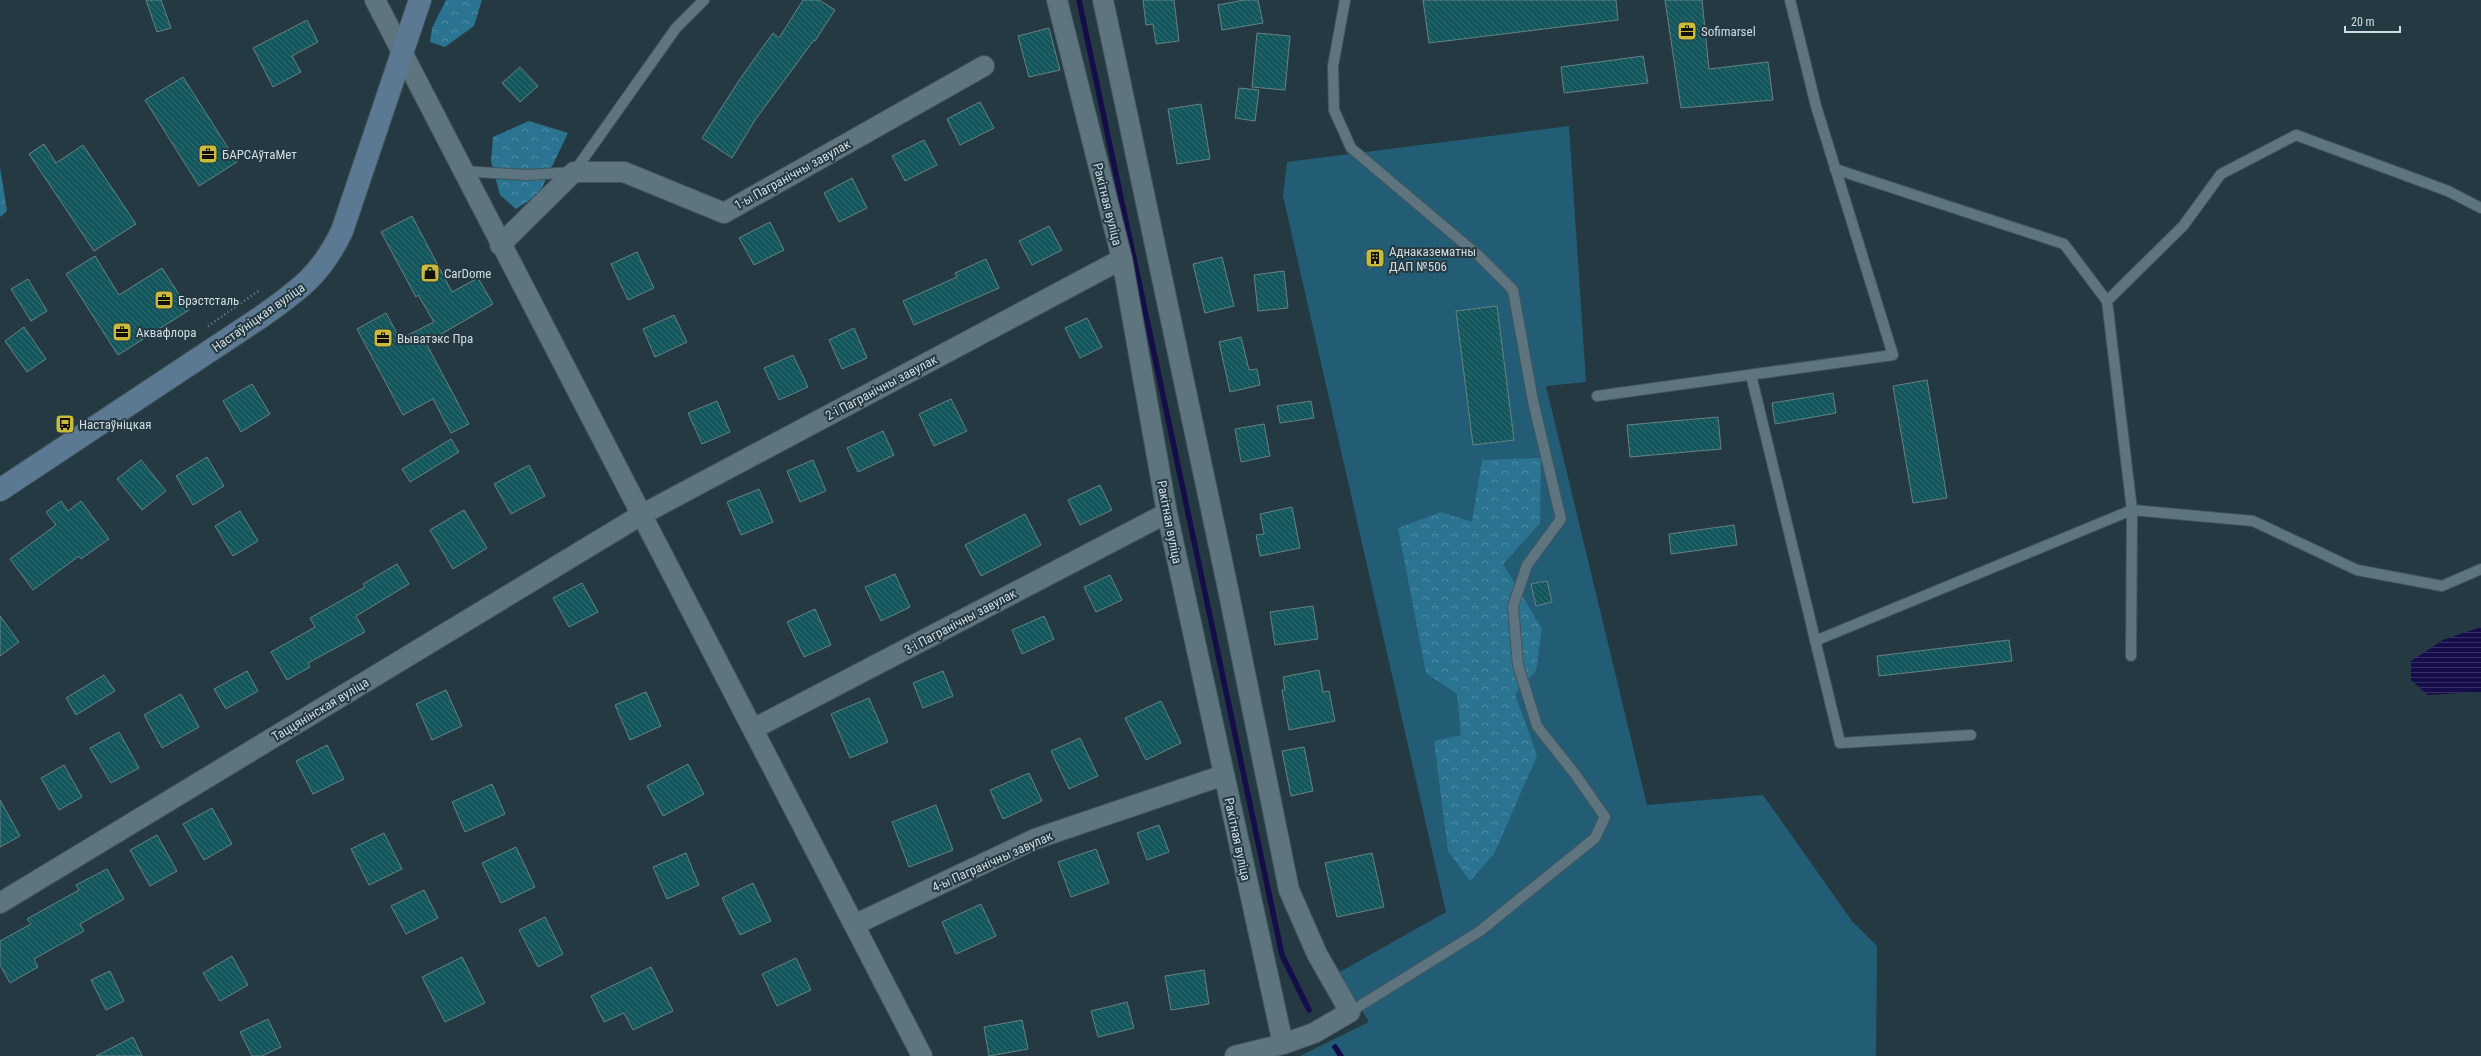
<svg xmlns="http://www.w3.org/2000/svg" width="2481" height="1056" viewBox="0 0 2481 1056" font-family="'Roboto Condensed',sans-serif">
<style>
.grass{fill:#235d75}
.forest{fill:url(#forest-crowns)}
.water{fill:url(#water-rules)}
.lines{fill:none;stroke-linecap:round;stroke-linejoin:round}
.stream{stroke:#150d4a;stroke-width:5.5}
.building{fill:url(#building-back-hatch);stroke:#678284}
.lane-casing{stroke:#43555c;stroke-width:12}
.street-casing{stroke:#43555c;stroke-width:22}
.secondary-casing{stroke:#43555c;stroke-width:24}
.path{stroke:#73838b;stroke-width:2.5;stroke-dasharray:1 3;stroke-linecap:butt}
.lane{stroke:#5e747f;stroke-width:10}
.street{stroke:#5e747f;stroke-width:20}
.secondary{stroke:#5b7993;stroke-width:22}
.labels{text-anchor:middle;stroke-width:4;stroke-linejoin:round;paint-order:stroke}
.poi-label{font-size:13px;fill:#d1dde3;stroke:#253942;text-anchor:start}
.street-label{font-size:13px;fill:#d1dde3;stroke:#253942}
</style>
<defs>
<pattern id="forest-crowns" width="20" height="18" patternUnits="userSpaceOnUse"><rect width="20" height="18" fill="#2a7391"/><path d="M2 6a3 3 0 1 1 6 0M12 15a3 3 0 1 1 6 0" fill="none" stroke="#528da5"/></pattern>
<pattern id="water-rules" width="6" height="5" patternUnits="userSpaceOnUse"><rect width="6" height="5" fill="#150d4a"/><path d="M0 2.5h6" fill="none" stroke="#363064"/></pattern>
<pattern id="building-back-hatch" width="6" height="6" patternUnits="userSpaceOnUse"><rect width="6" height="6" fill="#13565b"/><path d="M-1 5l2 2M0 0l6 6M5-1l2 2" fill="none" stroke="#346e72"/></pattern>
</defs>
<rect width="100%" height="100%" fill="#253942"/>
<path class="grass" d="M1569,126l17,256 -40,4 101,419 116,-10 89,126 25,25 -1,110h-576l69,-34 -31,-49 108,-61 -163,-716 4,-34z"/>
<path class="forest" d="M446,0h36l-8,26 -29,21 -15,-5 2,-14z
M529,121l39,12 -29,61 -23,15 -16,-14 -9,-34 2,-24z
M0,167l7,44 -7,6z
M1541,458l-1,65 -37,41 39,65 -6,42 -21,23 22,62 -43,98 -24,27 -22,-30 -14,-110 27,-6 -4,-41 -31,-21 -28,-145 43,-16 31,10 10,-62z"/>
<path class="water" d="M2481,627v65l-53,3 -17,-15v-19l32,-21z"/>
<g class="lines">
<path class="stream" d="M1079,0l203,955 27,55
M1335,1047l6,9"/>
</g>
<path class="building" d="M146,0h15l10,28 -14,4z
M803,0h16l16,10 -20,31 -1,-1 -59,80 -23,38 -30,-20 38,-59 33,-46 6,5z
M1143,0h31l5,41 -23,3 -3,-20 -7,1z
M1244,0h14l5,23 -41,7 -4,-25z
M1423,0h193l2,20 -189,23z
M1665,0h37l7,69 59,-7 5,38 -92,8z
M307,20l11,22 -26,14 9,16 -28,15 -20,-39z
M1049,28l11,42 -31,7 -11,-41z
M1257,33l33,3 -5,54 -33,-3z
M1643,56l5,27 -84,10 -3,-26z
M520,67l18,19 -18,16 -18,-19z
M183,77l54,85 -38,24 -54,-86z
M1239,88l20,2 -4,31 -20,-3z
M980,102l14,26 -34,17 -13,-26z
M1201,104l9,55 -33,5 -9,-55z
M924,140l13,25 -32,16 -13,-25z
M44,144l12,19 27,-18 53,79 -42,27 -65,-97z
M852,178l15,30 -28,14 -15,-29z
M412,216l40,76 26,-14 15,26 -67,39 43,81 -18,9 -18,-34 -30,16 -46,-86 29,-16 14,26 34,-17 -16,-27 -2,2 -35,-65z
M770,222l14,28 -30,15 -15,-27z
M1049,226l13,24 -30,15 -13,-24z
M1380,249l4,16 -15,3 -4,-16z
M637,252l17,36 -26,12 -17,-36z
M95,256l24,39 43,-27 27,42 -71,45 -52,-81z
M1222,257l12,49 -29,7 -12,-49z
M986,259l13,29 -85,37 -11,-24 54,-24 -2,-4z
M1284,271l4,37 -30,3 -4,-36z
M28,279l19,32 -16,10 -20,-32z
M1497,306l17,134 -41,5 -17,-134z
M674,315l13,27 -32,15 -12,-28z
M1087,318l15,29 -22,11 -15,-30z
M24,327l22,32 -19,13 -22,-31z
M854,328l13,30 -25,11 -13,-29z
M1241,337l8,33 8,-1 3,16 -30,7 -11,-50z
M793,355l15,32 -29,13 -15,-32z
M1927,380l20,118 -34,5 -20,-117z
M252,384l18,30 -29,18 -18,-31z
M1833,393l3,20 -61,11 -3,-21z
M951,399l16,32 -33,15 -15,-32z
M717,401l13,31 -28,12 -14,-31z
M1311,401l3,17 -34,5 -3,-17z
M1718,417l3,32 -91,8 -3,-32z
M1264,424l6,32 -29,6 -6,-33z
M883,431l11,24 -36,17 -11,-24z
M451,439l8,13 -49,30 -8,-13z
M207,457l17,29 -31,19 -17,-29z
M141,460l25,31 -24,19 -25,-31z
M813,460l13,31 -26,11 -13,-31z
M529,465l16,31 -34,18 -17,-30z
M1100,485l12,25 -32,15 -12,-25z
M759,489l14,33 -32,13 -14,-33z
M61,501l7,10 13,-10 28,38 -28,20 -2,-3 -46,34 -23,-31 46,-34 -10,-13z
M1292,507l8,41 -40,8 -4,-21 8,-1 -4,-20z
M464,510l23,38 -34,21 -23,-39z
M240,511l18,30 -25,15 -18,-30z
M1025,514l16,31 -60,31 -16,-31z
M1734,525l3,20 -66,9 -2,-20z
M397,564l12,20 -53,32 9,16 -57,31 2,4 -23,13 -16,-28 44,-25 -5,-9 55,-31 -2,-3z
M895,574l15,33 -29,14 -16,-34z
M1110,575l12,25 -26,12 -12,-25z
M1547,581l5,21 -16,4 -5,-22z
M582,583l16,29 -29,15 -16,-29z
M1313,606l5,33 -43,6 -5,-33z
M815,609l16,36 -27,12 -17,-35z
M0,616l19,26 -19,14z
M1044,616l10,23 -32,15 -10,-24z
M2009,640l3,21 -133,15 -2,-20z
M1319,670l4,22 6,-1 6,30 -46,9 -7,-40h3l-2,-13z
M247,671l11,20 -32,18 -12,-20z
M943,671l10,25 -30,12 -10,-25z
M104,675l11,16 -39,24 -10,-17z
M446,690l16,36 -30,14 -16,-36z
M646,692l15,34 -31,14 -15,-35z
M181,694l18,33 -37,21 -18,-33z
M869,698l19,44 -38,16 -19,-44z
M1161,701l20,42 -35,17 -21,-42z
M119,732l20,36 -28,15 -21,-35z
M1080,738l18,38 -29,13 -18,-38z
M327,745l17,34 -31,15 -17,-33z
M1304,747l9,44 -22,5 -9,-45z
M688,764l16,30 -41,22 -16,-30z
M64,765l18,32 -23,13 -18,-32z
M1029,773l13,28 -39,18 -13,-29z
M492,784l13,30 -40,18 -13,-30z
M0,800l20,36 -20,11z
M936,805l17,45 -44,17 -17,-45z
M212,808l20,36 -28,16 -21,-36z
M1159,825l10,27 -22,8 -10,-27z
M384,833l18,36 -33,16 -18,-36z
M157,835l20,36 -27,15 -20,-36z
M516,847l19,40 -34,16 -19,-40z
M1096,849l13,34 -38,14 -13,-35z
M686,853l13,32 -32,14 -14,-32z
M1372,853l12,54 -47,10 -12,-54z
M107,869l17,30 -44,25 4,7 -50,28 4,8 -28,16 -10,-18v-24l31,-17 -4,-5 52,-29 -3,-5z
M753,883l18,38 -31,14 -18,-37z
M424,890l14,28 -32,16 -15,-28z
M981,904l15,32 -40,18 -14,-32z
M545,917l18,37 -25,13 -19,-37z
M232,956l16,29 -28,16 -17,-28z
M462,957l23,46 -40,19 -23,-45z
M796,958l15,32 -34,16 -15,-32z
M651,967l22,44 -40,19 -9,-17 -20,9 -13,-26z
M1204,970l5,34 -38,6 -6,-34z
M110,971l14,30 -18,9 -15,-30z
M1127,1002l7,26 -36,9 -7,-26z
M268,1019l13,28 -19,9h-10l-12,-24z
M1022,1020l6,29 -39,7 -5,-29z
M133,1037l9,19h-46z"/>
<g class="lines">
<g class="lane-casing">
<path id="lane" d="M1345,0l-12,66 1,44 17,38 128,108 34,34 20,111 28,118 -34,46 -14,41 5,59 19,61 38,48 30,43 -10,21 -115,93 -130,81
M462,171l65,4 47,-3 102,-144 28,-28
M2107,301l76,-75 38,-52 75,-39 152,56 33,17
M1751,375l89,368 131,-8
M1597,396l296,-41 -77,-249 -26,-106
M1815,641l317,-131 -25,-209 -43,-57 -229,-75
M2131,656l1,-146 121,11 104,49 85,16 39,-17"/>
</g>
<g class="street-casing">
<path id="street" d="M375,0l547,1056
M1057,0l65,259 45,254 116,531
M1103,0l125,589 61,301 28,64 33,58 -36,21 -31,11 -48,12
M500,245l74,-73h50l100,41 260,-147
M753,729l414,-216
M0,903l641,-388 481,-256
M854,925l181,-86 189,-64"/>
</g>
<g class="secondary-casing">
<path id="secondary" d="M0,490l261,-173c38,-27 60,-42 81,-86l78,-231"/>
</g>
<path class="path" d="M208,326l52,-36"/>
<use href="#lane" class="lane"/>
<use href="#street" class="street"/>
<use href="#secondary" class="secondary"/>
</g>
<defs>
<g id="office-square" transform="scale(1)"><rect x="-9" y="-9" width="18" height="18" rx="4" fill="#c9ba3a" stroke="#253942"/><path d="M-6-3h4V-5.5h4V-3h4V5H-6ZM-1-4.5V-3h2v-1.5ZM-6 0V1H6V0Z" fill="#111"/></g>
<g id="building-square" transform="scale(1)"><rect x="-9" y="-9" width="18" height="18" rx="4" fill="#c9ba3a" stroke="#253942"/><path d="M-4-6H4V6H1V3H-1V6H-4ZM-2.5-4.3h1.7v1.8h-1.7ZM.8-4.3h1.7v1.8H.8ZM-2.5-1h1.7V.8h-1.7ZM.8-1h1.7V.8H.8Z" fill="#111"/></g>
<g id="shop-square" transform="scale(1)"><rect x="-9" y="-9" width="18" height="18" rx="4" fill="#c9ba3a" stroke="#253942"/><path d="M-5-2.5h2.3a2.7 3.5 0 0 1 5.4 0H5L5.5 6h-11ZM-1.5-2.5h3a1.5 2.3 0 0 0-3 0Z" fill="#111"/></g>
<g id="bus-square" transform="scale(1)"><rect x="-9" y="-9" width="18" height="18" rx="4" fill="#c9ba3a" stroke="#253942"/><path d="M-5-6H5V4H4V6H2V4H-2V6H-4V4H-5ZM-3.5-4V0h7V-4ZM-3.5 1.2v1.5H-2V1.2ZM2 1.2v1.5H3.5V1.2Z" fill="#111"/></g>
</defs>
<g fill-rule="evenodd">
<use href="#office-square" x="1687" y="31"/>
<use href="#office-square" x="208" y="154"/>
<use href="#building-square" x="1375" y="258"/>
<use href="#shop-square" x="430" y="273"/>
<use href="#office-square" x="164" y="300"/>
<use href="#office-square" x="122" y="332"/>
<use href="#office-square" x="383" y="338"/>
<use href="#bus-square" x="65" y="424"/>
</g>
<g class="labels">
<g class="poi-label">
<text x="1701" y="36">Sofimarsel</text>
<text x="222" y="159">БАРСАўтаМет</text>
<text x="1389" y="256">Аднаказематны<tspan x="1389" dy="15">ДАП №506</tspan></text>
<text x="444" y="278">CarDome</text>
<text x="178" y="305">Брэстсталь</text>
<text x="136" y="337">Аквафлора</text>
<text x="397" y="343">Выватэкс Пра</text>
<text x="79" y="429">Настаўніцкая</text>
</g>
<g class="street-label">
<text transform="translate(792 174) rotate(-29)" y="5">1-ы Пагранічны завулак</text>
<text transform="translate(1108 204) rotate(76)" y="5">Ракітная вуліца</text>
<text transform="translate(258 317) rotate(-35)" y="5">Настаўніцкая вуліца</text>
<text transform="translate(881 387) rotate(-28)" y="5">2-і Пагранічны завулак</text>
<text transform="translate(1170 522) rotate(79)" y="5">Ракітная вуліца</text>
<text transform="translate(960 621) rotate(-28)" y="5">3-і Пагранічны завулак</text>
<text transform="translate(320 709) rotate(-31)" y="5">Таццянінская вуліца</text>
<text transform="translate(1238 839) rotate(78)" y="5">Ракітная вуліца</text>
<text transform="translate(992 861) rotate(-24)" y="5">4-ы Пагранічны завулак</text>
</g>
</g>
<path d="M2345 26v6h55v-6" fill="none" stroke="#d1dde3" stroke-width="2"/>
<text x="2351" y="26" font-size="12" fill="#d1dde3" stroke="#253942" stroke-width="3" paint-order="stroke">20 m</text>
</svg>
